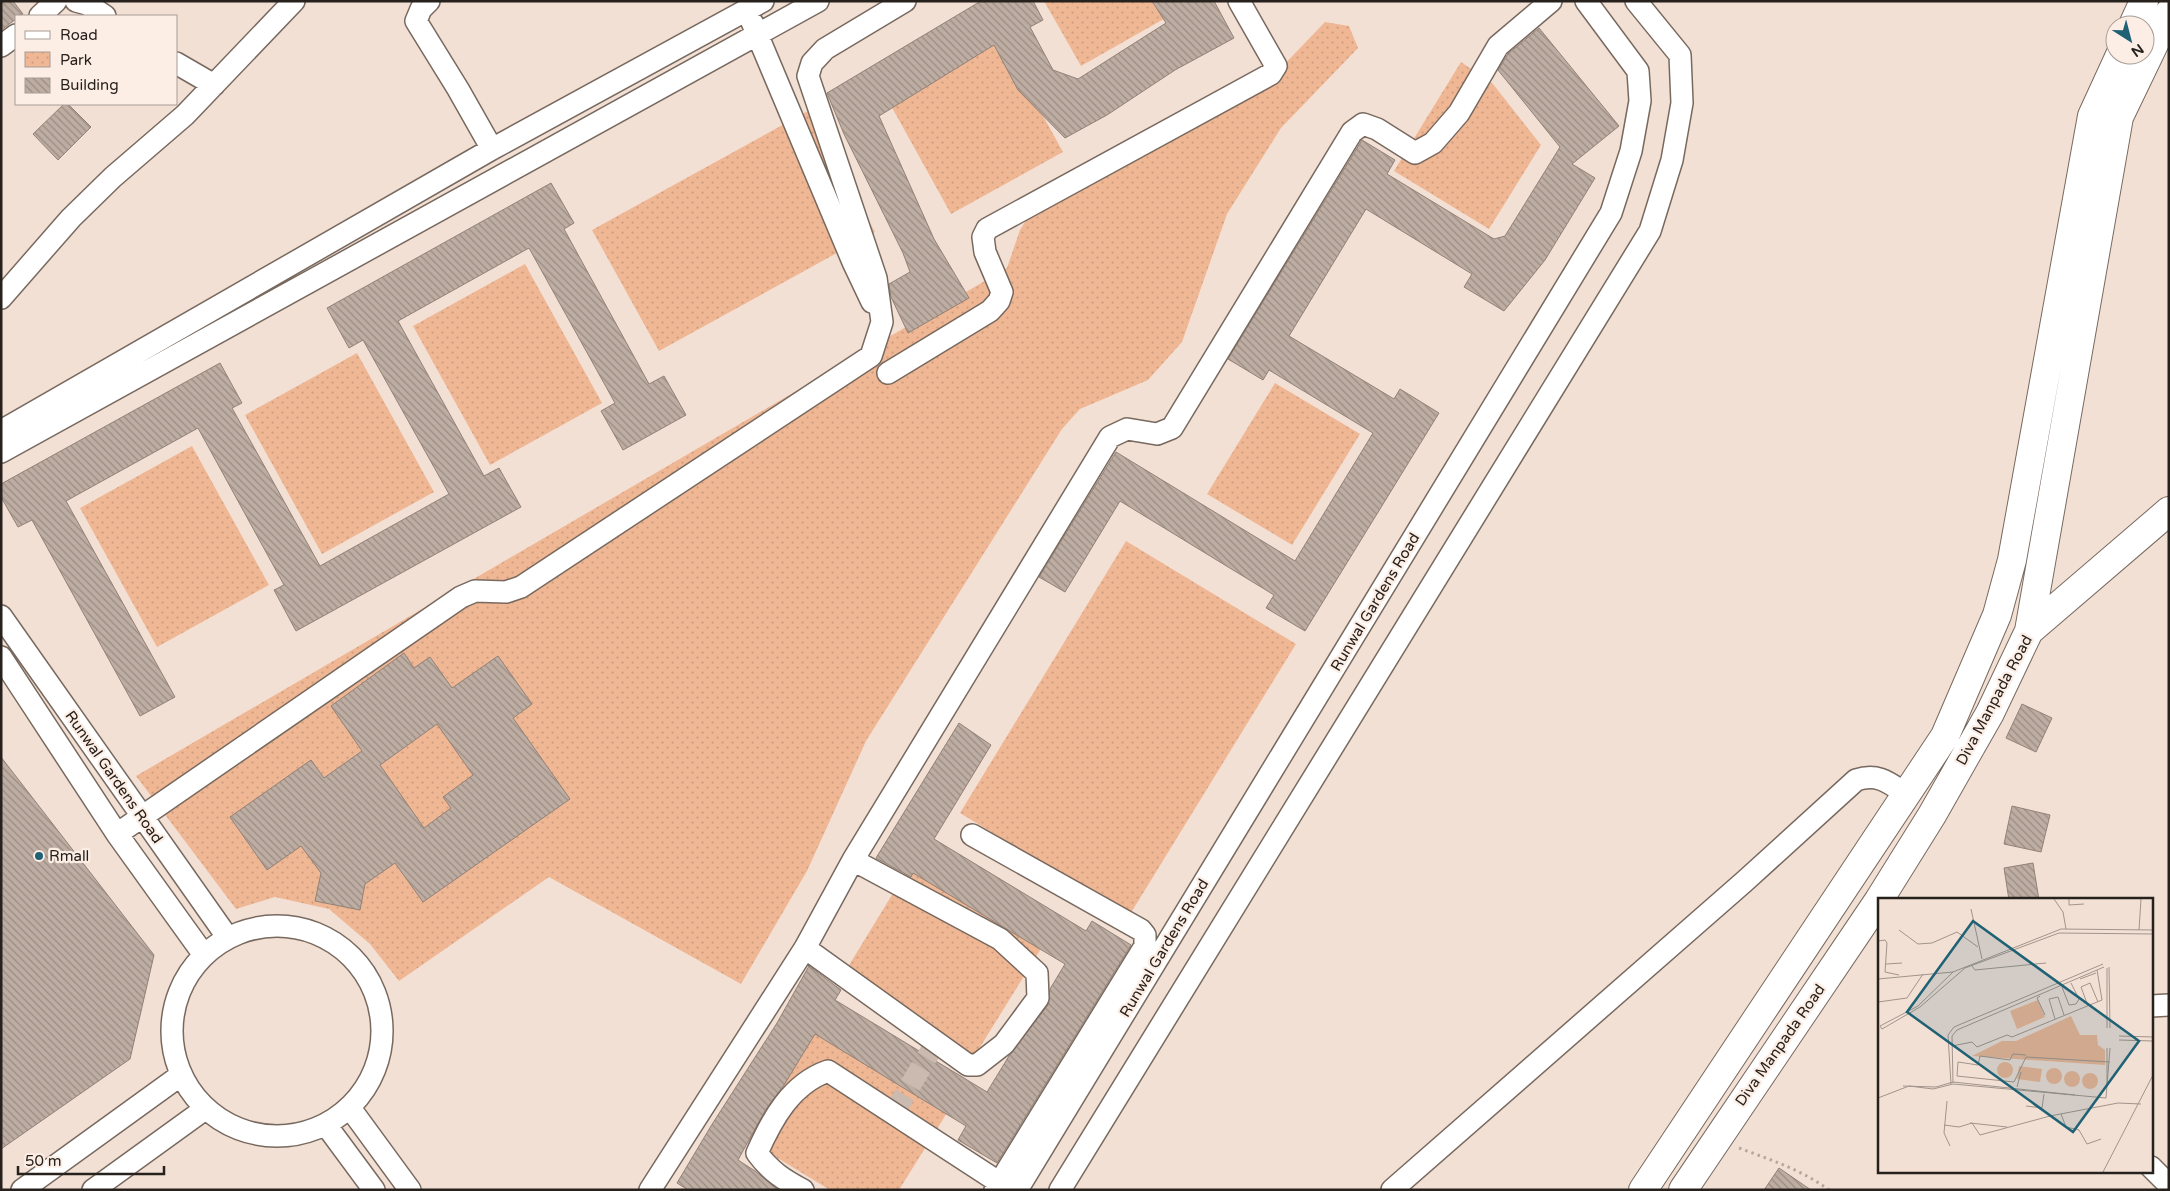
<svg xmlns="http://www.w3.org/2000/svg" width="2170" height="1191" viewBox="0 0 2170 1191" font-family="'Varela Round',sans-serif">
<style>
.park{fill:url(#park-dots)}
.building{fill:url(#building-back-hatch);stroke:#928177;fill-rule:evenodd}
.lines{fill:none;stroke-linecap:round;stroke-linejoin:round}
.minor-tunnel{stroke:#cabab0;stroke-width:21;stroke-dasharray:21 11;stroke-linecap:butt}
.minor-casing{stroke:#78695f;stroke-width:24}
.tertiary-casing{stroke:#78695f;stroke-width:30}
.path{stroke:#b6a79e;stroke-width:3;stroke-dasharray:2.5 4;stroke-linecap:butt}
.minor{stroke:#fff;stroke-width:21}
.tertiary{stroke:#fff;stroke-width:28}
.poi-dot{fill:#1f6175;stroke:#fdeee5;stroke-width:2}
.labels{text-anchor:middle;stroke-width:4.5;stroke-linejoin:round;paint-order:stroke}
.street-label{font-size:15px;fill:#27211d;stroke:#fdeee5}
.poi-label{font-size:15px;fill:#27211d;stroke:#fdeee5;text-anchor:start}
.inset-road{fill:none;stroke:#a1948b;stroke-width:1}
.view{fill:#1f6175;fill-opacity:0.15;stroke:#1f6175;stroke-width:2.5}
.inset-edge{fill:none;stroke:#27211d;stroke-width:2.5}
</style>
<defs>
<pattern id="park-dots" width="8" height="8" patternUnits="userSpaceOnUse" patternTransform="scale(1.25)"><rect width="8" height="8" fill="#f0b794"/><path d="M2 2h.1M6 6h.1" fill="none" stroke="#ce9d7f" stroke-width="1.8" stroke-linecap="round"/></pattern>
<pattern id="building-back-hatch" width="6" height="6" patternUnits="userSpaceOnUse" patternTransform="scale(1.25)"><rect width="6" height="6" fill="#beada2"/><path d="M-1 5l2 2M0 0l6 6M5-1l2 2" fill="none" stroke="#9a8c83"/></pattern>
</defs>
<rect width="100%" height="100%" fill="#f3e0d5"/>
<path class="park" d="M1044,1h147l1,2 -111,63z
M986,13l77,139 -112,62 -77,-139z
M1325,22l24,4 9,22 -77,80 -54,86 -45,128 -34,38 -68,29 -18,20 -196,312 -59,130 -66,113 -192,-107 -150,104 -29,-37 -41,-35 -54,-12 -39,12 -100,-133 871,-508 13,-38 15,-24 127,-75 93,-36z
M1461,62l32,22 48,61 -52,84 -95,-58z
M808,111l67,121 -216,119 -67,-121z
M525,264l77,139 -112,62 -77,-139z
M357,353l77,139 -112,62 -77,-139z
M1275,383l85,51 -68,111 -85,-51z
M192,446l77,139 -112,62 -77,-139z
M1126,541l170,103 -167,272 -169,-103z
M909,867l133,80 -70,113 -132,-80z
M817,1027l133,81 -51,82h-69l-82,-50z"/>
<path class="building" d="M1,1h12l10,13 -7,2v3l-15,11z
M981,1h52l10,19 -13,7 23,43 25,9 88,-56 -14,-22h62l20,37 -59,32 -68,45 -42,23 -47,-48 -24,-45 -115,71 55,123 35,59 -61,35 -17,-36 -2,-13 21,-12 -7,-19 -59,-119 -17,-41z
M1539,28l80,98 -47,38 23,14 -50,82 -41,51 -40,-24 8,-13 -106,-65 -77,127 105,63 6,-10 39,24 -134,218 -39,-23 8,-13 -154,-94 -55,91 -26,-15 77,-125 179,109 78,-128 -104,-63 -6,10 -35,-21 134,-219 33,20 -8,14 107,65 11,-3 55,-89 -62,-77 10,-16z
M64,104h4l23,23 -33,33 -25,-26z
M551,183l23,40 -10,6 85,155 15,-8 22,39 -63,35 -22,-39 14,-8 -86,-155 -131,73 86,155 15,-8 22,39 -225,124 -22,-41 10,-5 -86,-157 -132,73 109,196 -35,19 -108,-196 -14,7 -17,-30v-13l219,-121 22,40 -10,5 88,158 129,-72 -86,-154 -14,8 -22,-40z
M404,653l10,15 16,-11 22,31 46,-32 34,48 -19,14 57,81 -147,103 -28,-39 -30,21 -5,26 -45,-9 6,-28 -20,-27 -34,24 -37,-53 81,-57 13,18 38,-27 -31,-45zM437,724l36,51 -30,22 8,11 -27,20 -44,-63z
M2022,704l30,14 -16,34 -30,-14z
M959,723l32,22 -57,94 152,92 6,-10 39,24 -134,218 -39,-23 8,-14 -151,-92 -31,51 -18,24 -28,51 17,11 23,19h-90l-11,-7 34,-57 66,-103 32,-57 32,24 -6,10 152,92 22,-36 39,-51 2,-16 15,-25 -152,-91 -2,4 -35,-19z
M1,757l153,198 -24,104 -129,90z
M2012,806l38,9 -9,37 -37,-8z
M2033,863l6,37h-30l-5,-32z
M1779,1168l32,22h-47z"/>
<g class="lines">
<path class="minor-tunnel" d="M894,1113l42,-71"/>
<g class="minor-casing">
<path id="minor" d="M76,1l11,3 18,12
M429,1l-8,8 -5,12 42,68 34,60
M40,16l16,-15
M752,22l101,240 19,40
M1,46l15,-11
M176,63l38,22
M1,298l70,-80 42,-41 72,-62 109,-114
M888,373l102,-62 9,-10 3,-9 -17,-40 -2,-15 4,-8 284,-155 5,-8 -37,-65
M1,431l491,-282 271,-148
M1,452l817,-451
M1,616l227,322
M1,657l116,177 87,121
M117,834l344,-237 14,-6 31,1 15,-5 350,-231 11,-34 -6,-44 -68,-202 4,-13 13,-14 80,-48
M972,835l169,95 4,5v11l-150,244
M172 1031a105 105 0 1 1 210 0a105 105 0 1 1-210 0Z
M805,948l163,117h9l27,-21 34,-46 -1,-25 -37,-34 -147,-79
M2151,1006l18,-1
M350,1108l60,82
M326,1125l48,65
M2151,1167l18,18
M22,1190l159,-115
M93,1190l112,-81
M650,1190l155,-242 48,-88 257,-423 17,-8 30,5 15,-6 180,-296 11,-8 14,5 38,24 18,-10 26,-30 39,-67 53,-45
M803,1190c-19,-10 -33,-19 -46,-37 15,-34 34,-69 71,-82l172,112
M1017,1190l594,-977 20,-62 9,-50 -2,-30 -52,-70
M1060,1190l590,-959 22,-71 10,-57 -2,-48 -44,-54
M1392,1190l353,-309 111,-101c22,-7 32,2 50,14"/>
</g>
<g class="tertiary-casing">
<path id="tertiary" d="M2133,25l11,-24
M2029,631l90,-514 50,-104
M1879,900l53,-85 58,-102 39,-82 140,-120
M1643,1190l302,-454 52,-121 15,-55 80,-444 28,-61
M1683,1190l196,-290"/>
</g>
<path class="path" d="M1739,1148c32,12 63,22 90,42"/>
<use href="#minor" class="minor"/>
<use href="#tertiary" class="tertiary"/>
</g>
<circle class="poi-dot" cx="39" cy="856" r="5"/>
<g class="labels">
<g class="street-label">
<text transform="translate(1375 602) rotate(-59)" y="5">Runwal Gardens Road</text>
<text transform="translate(1994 700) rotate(-62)" y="5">Diva Manpada Road</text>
<text transform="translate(114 777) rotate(55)" y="5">Runwal Gardens Road</text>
<text transform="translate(1164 948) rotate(-59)" y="5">Runwal Gardens Road</text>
<text transform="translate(1780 1045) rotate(-55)" y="5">Diva Manpada Road</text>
</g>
<g class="poi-label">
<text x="49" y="861">Rmall</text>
</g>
</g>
<g transform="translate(1878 898)">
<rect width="275" height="275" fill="#f3e0d5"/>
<path d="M160,102l7,17 -28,12 -7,-18zM193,118l9,19h17l1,10 7,5v15l-133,-9 30,-15h14zM119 172a8 8 0 1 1 16 0a8 8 0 1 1-16 0ZM141,168l23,3 -2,13 -23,-3zM168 178a8 8 0 1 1 16 0a8 8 0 1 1-16 0ZM186 181a8 8 0 1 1 16 0a8 8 0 1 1-16 0ZM204 183a8 8 0 1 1 16 0a8 8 0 1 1-16 0Z" fill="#f0b794"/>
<path class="inset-road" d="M176,1l9,13 3,17M191,1v6l15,-1M93,11l11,50M21,32l19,14 14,-1 25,-11 21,15M261,32l2,-31M0,43l7,-1 2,3 -2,29 14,3M8,66l16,-1M94,68l3,4 71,-7M231,69l1,61M229,70v60M0,81l75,-7 108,-43 92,1M202,81l16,-6M184,89l7,18 7,-1 3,-5 -8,-16M162,98l-3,2 8,17M0,104l29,-4 16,-24M210,108l-7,-19 9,-4 8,19M177,121l-6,-20 9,-2 6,18M4,131l38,-22 45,-39 94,-35 94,1M4,131l-2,-3 38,-20 35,-34M241,138l34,1M241,142l34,1M74,148l20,-4 5,5 30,-12 5,2 90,-37 -5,-30M148,157l-13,-1 -3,6 -30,-4 -2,9 -20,-3 -1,14 57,6 12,-25 84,5M75,185l-1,-47 5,-6 147,-63M73,186l-3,-49 6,-8 149,-63M229,187v-37M25,188l33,1 17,-5 122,13M139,189l4,-15M0,200l31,-12 24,3 20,-5 153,14M228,200l4,-50M69,203l-3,32 6,13M148,208l16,2 2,-14M183,216l5,13 13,3 8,14 14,-5M92,225l37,4M66,227l15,2 13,-4 8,12 70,-19 68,-13 23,1M225,274l50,-97"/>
<path class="view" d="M95,23l166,120 -66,91 -166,-120z"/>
<rect width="275" height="275" class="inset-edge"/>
</g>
<rect width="2170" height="1191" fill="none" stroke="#27211d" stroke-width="5"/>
<rect x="15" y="15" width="162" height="90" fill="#fdeee5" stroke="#a79c95"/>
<rect x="25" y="31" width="25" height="8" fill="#ffffff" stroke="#a79c95"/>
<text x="60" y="40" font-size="15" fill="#27211d">Road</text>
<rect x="25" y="52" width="25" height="15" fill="url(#park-dots)" stroke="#a79c95"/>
<text x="60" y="65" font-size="15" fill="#27211d">Park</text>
<rect x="25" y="78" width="25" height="15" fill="url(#building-back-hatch)" stroke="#a79c95"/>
<text x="60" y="90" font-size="15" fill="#27211d">Building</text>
<g transform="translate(2130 40) rotate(144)"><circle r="24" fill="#fdeee5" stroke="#a79c95"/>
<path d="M0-4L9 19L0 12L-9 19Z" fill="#1f6175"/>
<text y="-8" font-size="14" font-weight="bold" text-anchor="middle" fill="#27211d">N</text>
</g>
<path d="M18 1166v8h146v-8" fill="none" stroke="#27211d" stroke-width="2.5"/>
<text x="25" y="1166" font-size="15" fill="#27211d" stroke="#fdeee5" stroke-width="4" paint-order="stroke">50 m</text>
</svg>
